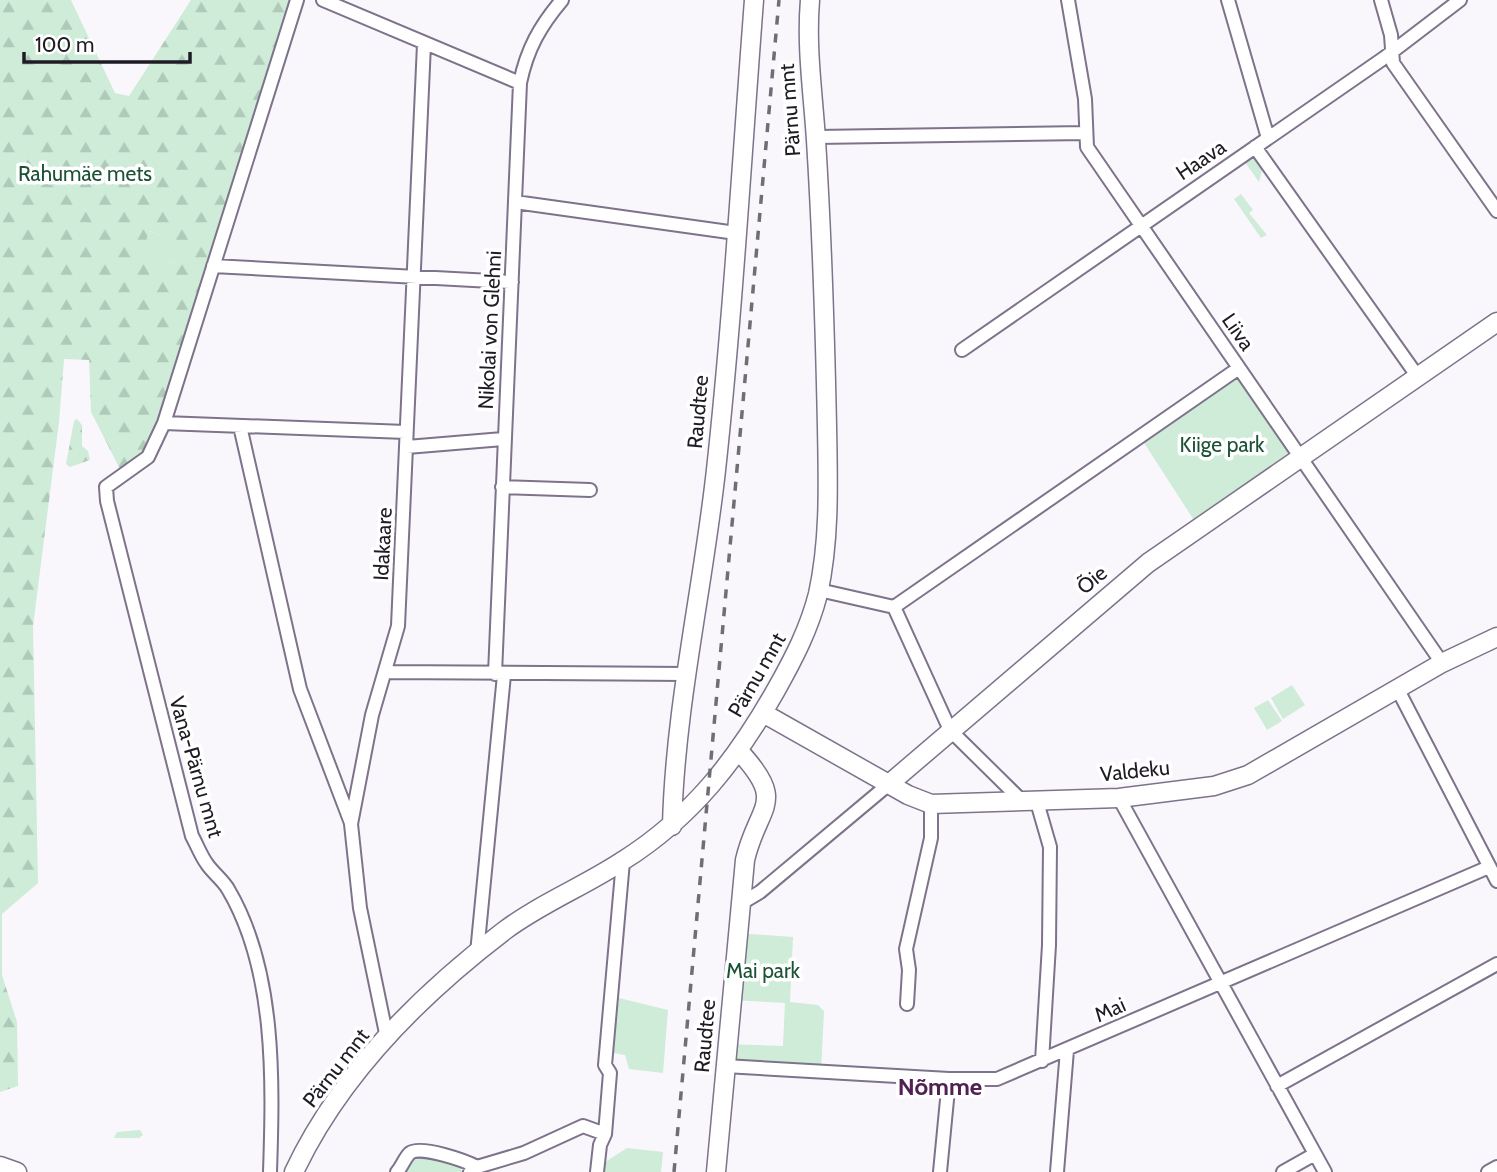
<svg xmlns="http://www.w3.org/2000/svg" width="1497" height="1172" viewBox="0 0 1497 1172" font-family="Cabin,sans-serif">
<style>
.green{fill:#ceecd8}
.forest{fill:url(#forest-firs);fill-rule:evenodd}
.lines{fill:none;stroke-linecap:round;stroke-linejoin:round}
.street-casing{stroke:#7d738a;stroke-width:16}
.secondary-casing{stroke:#7d738a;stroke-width:21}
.street{stroke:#fff;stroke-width:12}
.secondary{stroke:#fff;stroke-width:18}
.rail{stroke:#716d75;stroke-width:3.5;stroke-dasharray:9 9;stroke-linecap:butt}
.labels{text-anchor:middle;stroke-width:7;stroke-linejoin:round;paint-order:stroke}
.street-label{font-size:21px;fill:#1f1b24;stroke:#fff}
.park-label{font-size:21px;fill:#1b5235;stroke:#fff}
.quarter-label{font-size:24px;font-weight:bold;fill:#512153;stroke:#fff}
</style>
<defs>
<pattern id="forest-firs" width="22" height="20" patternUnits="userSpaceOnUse" patternTransform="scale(1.75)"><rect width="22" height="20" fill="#ceecd8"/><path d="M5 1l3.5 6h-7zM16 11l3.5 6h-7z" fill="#b0cab9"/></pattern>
</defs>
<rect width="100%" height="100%" fill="#f9f7fc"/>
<path class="green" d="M1254,153l9,14 -4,15 -15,-21z
M1241,194l12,16 -4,3 18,22 -6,3 -27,-39z
M148,231l34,10 -8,23 -33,-10z
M1239,368l62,90 -102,70 -60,-93z
M1292,685l13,20 -22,14 -12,-21z
M1268,700l14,21 -15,9 -13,-22z
M737,933l56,4 -3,65 28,3 6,6 -3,61 -96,-6 2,-22 56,2 2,-43 -54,-3z
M619,998l49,12 -5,63 -34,-4 -4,-14 -12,-2z
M140,1130l3,5 -4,3h-25l3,-6z
M627,1148l36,4 -2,20h-59v-8z
M423,1157l33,7 7,8h-56l2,-10z"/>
<path class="forest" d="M0,0h71l44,93 14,3 62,-96h106l-149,457 -24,20 -33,-65 -2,-52 -25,-1 -5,63 -26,204 5,257 -36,31v61l15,47 1,64 -18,6zM149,231l32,11 -7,22 -32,-10z
M77,419l5,6v21l6,5 2,9 -20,7 -4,-3 8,-43z"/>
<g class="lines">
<g class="street-casing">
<path id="street" d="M323,0l197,83
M1068,0l17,99 2,48 355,516
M1228,0l40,138
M1381,0l10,35 2,28 104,148
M816,137l269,-4
M1255,147l163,230
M515,202l221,31
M213,266l299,16
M962,350l422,-292 76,-58
M164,423l242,9
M240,426l60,263 51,134
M407,447l96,-8
M502,487l88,3
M819,590l75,17 56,123 73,72
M894,607l345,-239
M385,672l303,2
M495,674l25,-591c7,-34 20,-57 42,-83
M1397,688l100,193
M1119,798l206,374
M1037,802l13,45 -1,98 -7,116
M740,904l20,-12 129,-108
M477,953l27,-278
M907,1004l2,-34 -3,-21 25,-111v-34
M387,1038l-27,-130 -9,-84 21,-109 26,-89 26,-582
M725,1066l224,13h48l492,-212
M1277,1086l220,-122
M270,1172c3,-91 6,-202 -42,-283 -5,-9 -15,-16 -21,-25 -6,-8 -10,-19 -15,-28l-85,-335 -1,-14 42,-30 16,-34 133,-423
M397,1172c5,-5 8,-15 13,-19 11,-8 56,8 67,14
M470,1172l7,-5 47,-14 59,-27 22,8
M597,1172l3,-27 5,-11 5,-61 -5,-8 18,-204
M940,1172l9,-93
M1057,1172l10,-122
M1283,1172l32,-18
M1488,1172l9,-5"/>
</g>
<g class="secondary-casing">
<path id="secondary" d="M763,713l145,82 23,9 188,-6 95,-12 34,-11 194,-112 55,-26
M889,784l259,-221 349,-241
M672,826c3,-120 31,-237 44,-356 17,-156 26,-314 38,-470
M0,1166l17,6
M294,1172c45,-96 126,-177 210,-241 37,-28 81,-45 120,-71 68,-43 113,-101 152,-170 18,-32 33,-61 42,-96 12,-54 10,-112 9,-167 -2,-96 -5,-192 -11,-287 -3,-47 -10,-93 -6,-140
M716,1172l29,-312c13,-56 43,-56 -6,-109"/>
</g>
<use href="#street" class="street"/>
<use href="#secondary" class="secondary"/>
<path class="rail" d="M674,1172l105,-1172"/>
</g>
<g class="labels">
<g class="street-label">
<text transform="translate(790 110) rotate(-94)" y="7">Pärnu mnt</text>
<text transform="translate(1201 160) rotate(-34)" y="7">Haava</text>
<text transform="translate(490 330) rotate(-87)" y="7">Nikolai von Glehni</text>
<text transform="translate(1238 332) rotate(55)" y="7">Liiva</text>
<text transform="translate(698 412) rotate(-85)" y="7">Raudtee</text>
<text transform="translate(383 544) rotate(-87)" y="7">Idakaare</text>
<text transform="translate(1092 580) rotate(-40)" y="7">Õie</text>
<text transform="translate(757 675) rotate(-60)" y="7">Pärnu mnt</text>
<text transform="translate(196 767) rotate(74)" y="7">Vana-Pärnu mnt</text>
<text transform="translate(1135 771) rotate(-6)" y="7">Valdeku</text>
<text transform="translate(1110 1010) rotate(-24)" y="7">Mai</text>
<text transform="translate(705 1036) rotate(-85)" y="7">Raudtee</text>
<text transform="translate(336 1068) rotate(-52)" y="7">Pärnu mnt</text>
</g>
<g class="park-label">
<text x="85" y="181">Rahumäe mets</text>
<text x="1222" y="452">Kiige park</text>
<text x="763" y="978">Mai park</text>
</g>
<g class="quarter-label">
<text x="940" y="1095">Nõmme</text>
</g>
</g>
<path d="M24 52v10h166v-10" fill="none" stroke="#1f1b24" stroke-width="3.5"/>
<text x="35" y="52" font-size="21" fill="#1f1b24" stroke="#ffffff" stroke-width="5" paint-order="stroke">100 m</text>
</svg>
